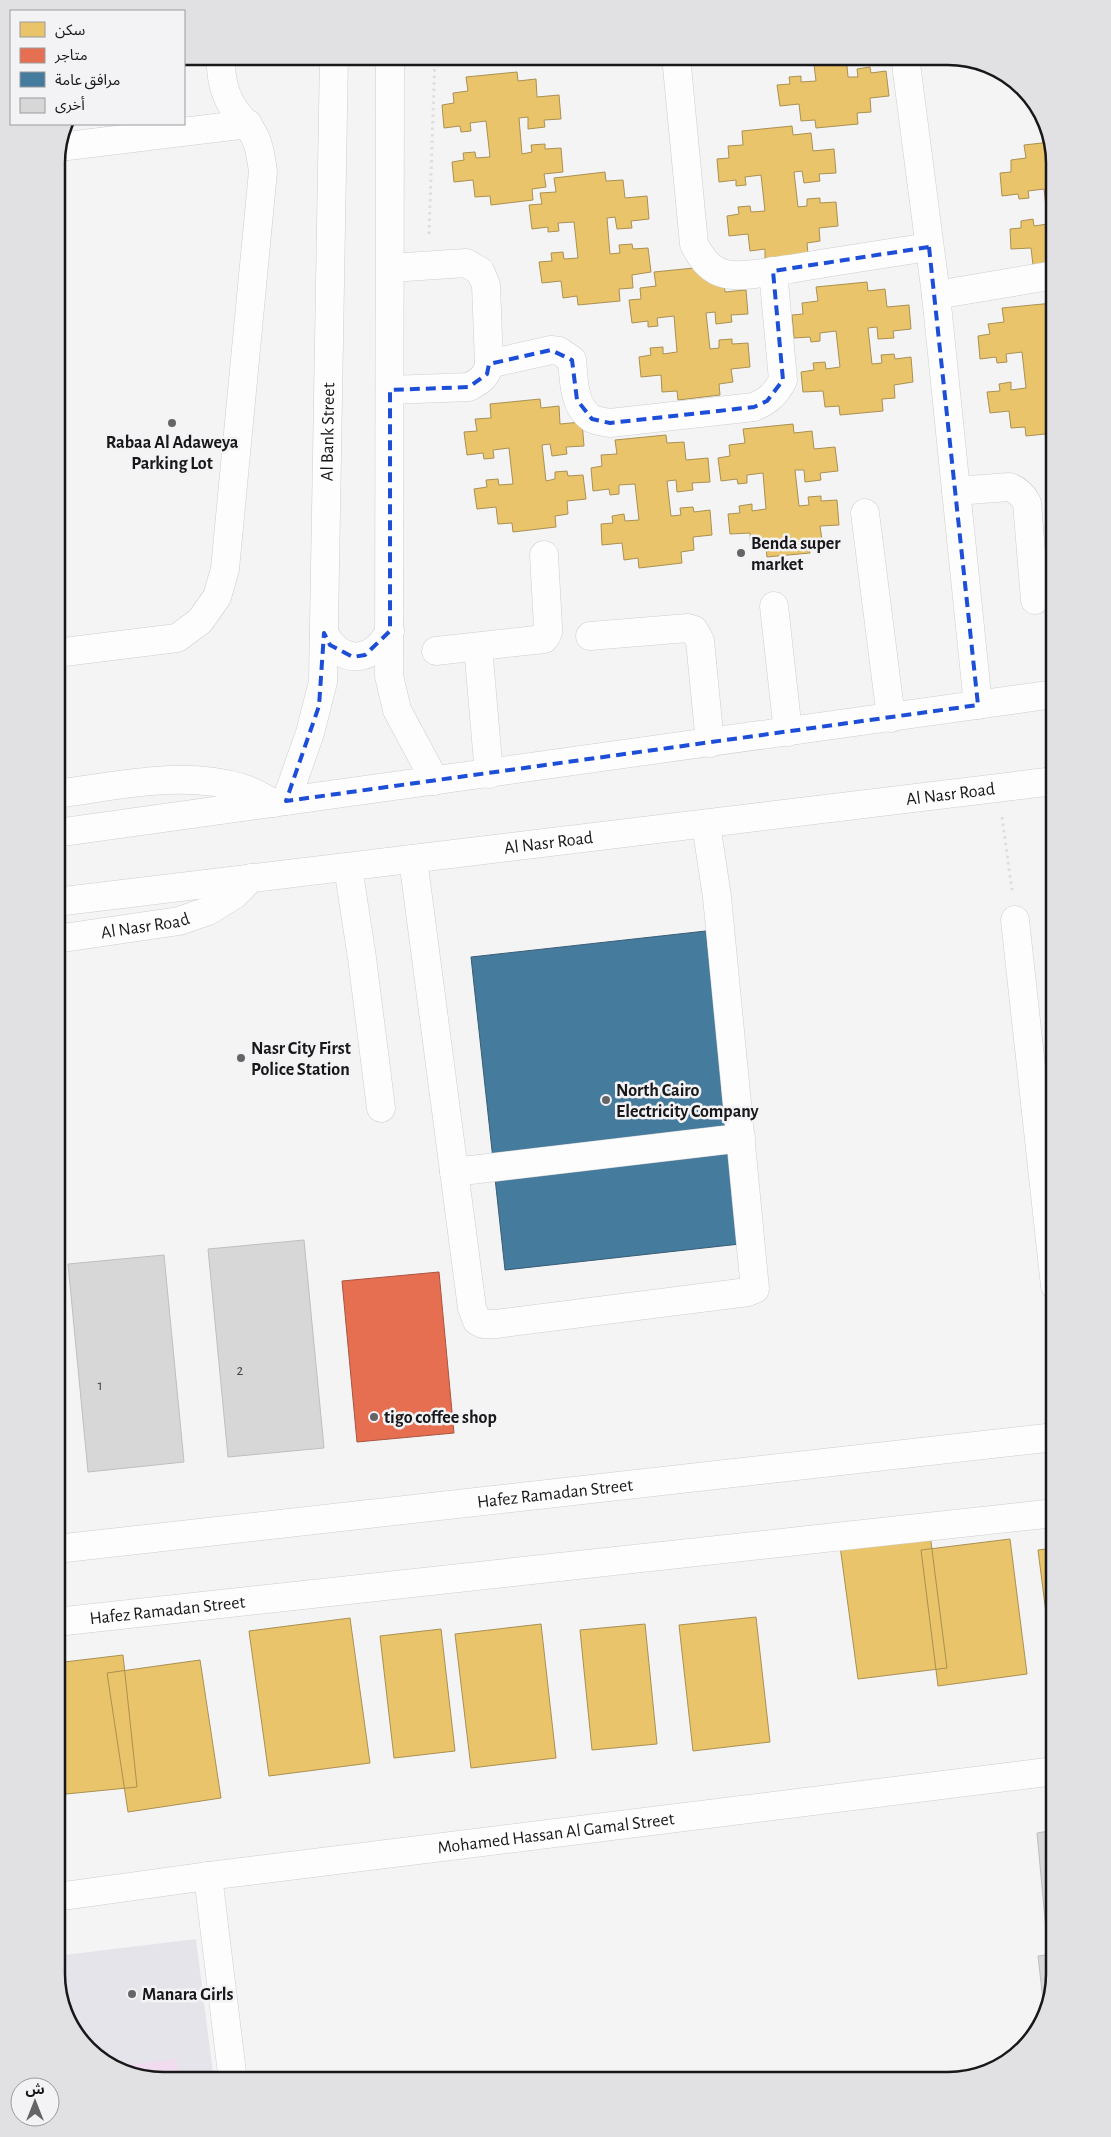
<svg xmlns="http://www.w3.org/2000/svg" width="1111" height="2137" viewBox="0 0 1111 2137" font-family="'Alegreya Sans','Noto Sans Arabic',sans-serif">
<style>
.built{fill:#e4e4ea}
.green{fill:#f1dbee}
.homes{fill:#e9c46a;stroke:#aa9052}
.shops{fill:#e76f51;stroke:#a95540}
.public{fill:#457b9d;stroke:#385d75}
.building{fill:#d7d7d8;stroke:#bfbfc0}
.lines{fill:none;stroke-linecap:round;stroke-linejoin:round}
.minor-casing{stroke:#cececf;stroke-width:29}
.highway-casing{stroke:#cececf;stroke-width:29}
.path{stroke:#dededf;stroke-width:3;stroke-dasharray:2.5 4;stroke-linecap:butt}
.minor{stroke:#fdfdfe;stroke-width:28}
.highway{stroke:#fdfdfe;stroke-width:28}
.marked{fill:none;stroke:#1d4ed8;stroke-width:4;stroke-dasharray:10 6;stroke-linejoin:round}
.poi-dot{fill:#656466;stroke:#f3f3f6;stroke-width:2}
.labels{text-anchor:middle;stroke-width:5;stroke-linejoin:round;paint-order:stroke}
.number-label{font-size:15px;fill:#484749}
.street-label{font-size:18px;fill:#181719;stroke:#f3f3f6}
.poi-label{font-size:18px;font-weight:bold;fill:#181719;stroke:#f3f3f6;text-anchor:start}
.rim{fill:none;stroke:#181719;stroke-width:2.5}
</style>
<rect width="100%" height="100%" fill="#f4f4f5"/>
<path class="built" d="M196,1939l18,142h-58l-58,-22 -34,-44 -8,-41v-18z"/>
<path class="green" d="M177,2059l2,22h-23l-38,-15z"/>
<path class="homes" d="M500,56h43v1l-42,4z
M813,56h33l2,21h10l-1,-8 13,-2 1,6 15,-2 3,25 -19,2 1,14 -14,1 1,11 -42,4 -1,-8 -14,1 -2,-17 -19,2 -3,-21 13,-1 -1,-7 12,-1v6l15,-1z
M517,72l1,9 18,-2 1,18 22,-2 2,24 -17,1 1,7 -17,2v-12l-9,1 3,36 10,-2 -1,-7 14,-1v5l16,-1 2,24 -19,2 2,13 -14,2 1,11 -42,5 -1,-9 -15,1 -2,-17 -19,2 -2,-20 12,-2 -1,-7 12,-1 1,6 14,-1 -4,-36 -16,2 1,8 -10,1 -1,-6 -16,2 -2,-23 12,-2 -1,-10 15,-2 -2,-14z
M792,126l1,9 18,-2 2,18 21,-2 2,24 -17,1 1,7 -16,2 -2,-12 -8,1 4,35 9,-1v-7l13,-1v5l16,-1 2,24 -19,2 1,13 -13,2 1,11 -43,5v-10l-15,2 -2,-17 -19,2 -2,-20 12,-2 -1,-7 12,-1 1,6 14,-1 -4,-36 -16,2 1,8 -10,1v-6l-17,2 -2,-23 12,-1 -1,-12 15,-1 -1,-14z
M1051,142l4,21v109l-8,-8 -14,1 -2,-17 -20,1 -1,-20 11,-1v-7l12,-2 1,7 14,-2 -4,-35 -16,2 1,7 -10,1 -1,-5 -16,2 -2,-23 11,-1v-12l15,-2 -2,-13z
M605,172l1,9 17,-1 2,18 22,-2 2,23 -18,2 1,7 -15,1 -2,-12 -8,1 3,36 10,-1 -1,-8 13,-1 1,5 15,-1 3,24 -19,3 1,13 -14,1 1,12 -42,4 -1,-9 -14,2 -2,-17 -19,2 -3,-21 13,-1 -1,-8 12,-1 1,7 14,-1 -4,-36 -16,1 1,8 -11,1v-5l-16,2 -3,-24 13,-1 -2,-11 16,-1 -2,-14z
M704,267l19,7 2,18 21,-2 2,24 -17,1 1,7 -16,2 -1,-12 -9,1 4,36 9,-1v-8l13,-1v5l16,-1 2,24 -19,2 2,13 -14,2 1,11 -42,5 -1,-9 -15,1 -1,-17 -20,2 -2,-20 12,-2 -1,-7 13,-1v7l14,-2 -3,-36 -17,2 1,8 -10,1v-6l-16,2 -3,-23 12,-1 -1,-11 16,-2 -2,-14z
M867,282l1,9 17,-2 2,18 22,-2 2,24 -18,2 1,7 -16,1 -1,-12 -9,1 4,36 10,-1 -1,-8 13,-1 1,5 16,-2 2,25 -19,3 1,13 -13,1 1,12 -43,4 -1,-9 -14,1 -2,-16 -20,1 -2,-20 13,-2 -1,-7 12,-1 1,7 14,-2 -4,-36 -16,2v8l-9,1 -1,-5 -16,1 -2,-23 11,-1 -1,-11 16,-2 -2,-14z
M1053,303l2,8v122l-29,3 -1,-9 -14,1 -2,-17 -19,2 -3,-21 13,-1 -1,-7 12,-2v8l15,-2 -4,-36 -16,2 1,8 -10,1 -1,-6 -16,2 -2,-23 12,-2 -2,-10 16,-2 -2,-14z
M540,399l1,9 18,-2 1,18 22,-2 2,24 -18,1 1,7 -15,2 -2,-12 -8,1 4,36 9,-2v-7l12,-1 1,5 15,-1 3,24 -19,2 1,13 -13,2 1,11 -43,5 -1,-9 -14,1 -2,-17 -19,2 -3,-20 13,-2 -1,-7 12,-1 1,6 14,-1 -4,-36 -16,2 1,8 -10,1 -1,-6 -16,2 -3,-23 13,-1 -2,-12 16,-1 -1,-14z
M793,424l1,9 18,-2 2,18 21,-2 3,24 -18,2 1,7 -16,2 -1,-12h-9l4,36 10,-1 -1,-8 13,-1v5l16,-1 2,25 -19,1 2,14 -14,2 2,11 -43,4 -1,-9 -15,2 -1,-17 -20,1 -2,-20 12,-1 -1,-7 13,-2v7l14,-2 -3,-36 -16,2v8l-9,1 -1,-5 -16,2 -3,-23 12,-2 -1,-11 16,-2 -2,-14z
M666,435l1,8 17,-1 2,18 22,-2 2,24 -18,1 1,7 -16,2 -1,-12 -9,1 4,35 10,-1 -1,-7 13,-1 1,5 16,-2 2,25 -19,2 1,13 -13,2 1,11 -43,5 -1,-10 -14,2 -2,-17 -20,2 -1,-21 12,-1 -1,-7 12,-2 1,7 14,-1 -4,-36 -16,1v9l-9,1 -1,-6 -16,2 -2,-23 11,-2 -1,-11 16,-1 -2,-14z
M930,1534l17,134 -89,11 -18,-133z
M1010,1539l17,135 -89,12 -17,-136z
M1055,1548v120h-2l-15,-118z
M756,1617l14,125 -77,9 -14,-126z
M350,1618l20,145 -101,13 -20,-145z
M541,1624l15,134 -85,10 -16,-134z
M645,1624l12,120 -65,6 -12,-120z
M441,1629l14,122 -61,7 -14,-122z
M123,1655l14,132 -81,8v-132z
M200,1660l21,138 -93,14 -21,-139z"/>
<path class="shops" d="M439,1272l15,161 -97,9 -15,-161z"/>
<path class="public" d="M706,931l34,313 -235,26 -34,-313z"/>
<path class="building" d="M304,1240l20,208 -96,9 -20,-208z
M164,1255l20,207 -96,10 -20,-208z
M1055,1830v99l-9,1 -9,-97z
M1055,1954v20l-11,35 -6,-53z"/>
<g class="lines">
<g class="minor-casing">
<g id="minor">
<path d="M390,56l-1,620 8,34 38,71"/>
<path d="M676,56l18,188c7,14 16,27 32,30 14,4 49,-3 64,-5 47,-8 93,-15 139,-22"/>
<path d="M905,56l31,239 42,410"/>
<path d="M59,147l189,-23"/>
<path d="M390,268l76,-5 14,8 6,14 3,79c-2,13 -9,17 -20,23l-79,3"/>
<path d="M936,295l119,-20"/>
<path d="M489,364l62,-14 8,1 13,9c2,19 1,46 19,58 5,3 13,4 19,5l144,-16c14,-6 22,-13 29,-27l-10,-109"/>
<path d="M956,491l53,-4c9,3 14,8 18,16l8,97"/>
<path d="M865,513l26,205"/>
<path d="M774,606l14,126"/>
<path d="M324,633c18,33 48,30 66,-2"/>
<path d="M590,636l98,-8 6,2 6,11 10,102"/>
<path d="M478,647l11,127"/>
<path d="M436,651l108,-12 4,-6v-6l-4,-72"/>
<path d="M56,653l121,-15 23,-17 17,-24 8,-28 38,-398c-2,-12 -3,-24 -8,-34 -5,-10 -12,-17 -19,-25 -12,-17 -16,-36 -15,-56"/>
<path id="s1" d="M286,801l24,-68 13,-51 11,-626"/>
<path d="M413,859l59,449 5,13 6,3h13l252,-32 7,-3 -38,-392 -11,-73"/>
<path d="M348,867l14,91 19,150"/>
<path d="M1015,920l40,366"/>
<path d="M454,1172l287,-34"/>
<path id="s2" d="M56,1549l999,-112"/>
<path id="s3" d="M56,1622l999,-109"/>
<path d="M208,1876l25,205"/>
<path id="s4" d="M56,1897l152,-21 847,-105"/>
</g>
</g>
<g class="highway-casing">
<g id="highway">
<path d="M56,794c60,-8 127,-24 186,-6 11,3 22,10 31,15"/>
<path d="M56,833l999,-139"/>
<path id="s5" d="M56,902l999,-121"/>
<path id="s6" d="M56,939l123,-18 29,-10 26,-16 17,-17"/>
</g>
</g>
<path class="path" d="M429,234l6,-178
M1002,817l10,73
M56,1428l4,-7 -4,-41"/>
<use href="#minor" class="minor"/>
<use href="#highway" class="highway"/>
</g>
<path class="marked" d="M929,247l49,458 -692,96 33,-95 5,-73 6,12 23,12 12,-2 25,-24v-241l79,-3 18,-13 2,-10 62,-14 21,10 5,40 15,19 18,4 144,-16 13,-6 16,-21 -10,-109z"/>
<g class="poi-dot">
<circle cx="172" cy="423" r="5"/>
<circle cx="741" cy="553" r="5"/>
<circle cx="241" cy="1058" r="5"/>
<circle cx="606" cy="1100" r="5"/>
<circle cx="374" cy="1417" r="5"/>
<circle cx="132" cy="1994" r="5"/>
</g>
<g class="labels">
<g class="number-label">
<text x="240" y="1375">2</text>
<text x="100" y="1390">1</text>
</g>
<g class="street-label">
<text dy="6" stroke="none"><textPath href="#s1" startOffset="375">Al Bank Street</textPath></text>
<text dy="6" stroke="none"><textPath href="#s5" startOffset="901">Al Nasr Road</textPath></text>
<text dy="6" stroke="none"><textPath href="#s5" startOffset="496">Al Nasr Road</textPath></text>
<text dy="6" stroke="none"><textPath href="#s6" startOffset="90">Al Nasr Road</textPath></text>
<text dy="6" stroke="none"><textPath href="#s2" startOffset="502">Hafez Ramadan Street</textPath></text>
<text dy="6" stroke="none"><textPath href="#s3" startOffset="112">Hafez Ramadan Street</textPath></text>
<text dy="6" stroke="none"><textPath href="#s4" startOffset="504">Mohamed Hassan Al Gamal Street</textPath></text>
</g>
<g class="poi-label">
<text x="172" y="448" text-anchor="middle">Rabaa Al Adaweya<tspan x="172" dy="21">Parking Lot</tspan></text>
<text x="751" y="549">Benda super<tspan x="751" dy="21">market</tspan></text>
<text x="251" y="1054">Nasr City First<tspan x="251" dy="21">Police Station</tspan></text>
<text x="616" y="1096">North Cairo<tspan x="616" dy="21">Electricity Company</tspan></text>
<text x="384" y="1423">tigo coffee shop</text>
<text x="142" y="2000">Manara Girls</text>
</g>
</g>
<path d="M0 0H1111V2137H0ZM163 65H948A98 98 0 0 1 1046 163V1974A98 98 0 0 1 948 2072H163A98 98 0 0 1 65 1974V163A98 98 0 0 1 163 65Z" fill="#e1e1e4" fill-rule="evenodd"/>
<path class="rim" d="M163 65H948A98 98 0 0 1 1046 163V1974A98 98 0 0 1 948 2072H163A98 98 0 0 1 65 1974V163A98 98 0 0 1 163 65Z"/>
<rect x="10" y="10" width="175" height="115" fill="#f3f3f6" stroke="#9b9b9e"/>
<rect x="20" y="22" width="25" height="15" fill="#e9c46a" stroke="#9b9b9e"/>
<text x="55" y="35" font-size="15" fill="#181719">سكن</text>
<rect x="20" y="48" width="25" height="15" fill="#e76f51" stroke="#9b9b9e"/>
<text x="55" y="60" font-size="15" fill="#181719">متاجر</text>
<rect x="20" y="72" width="25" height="15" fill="#457b9d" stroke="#9b9b9e"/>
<text x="55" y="85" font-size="15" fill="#181719">مرافق عامة</text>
<rect x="20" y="98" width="25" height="15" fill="#d7d7d8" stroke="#9b9b9e"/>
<text x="55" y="110" font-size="15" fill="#181719">أخرى</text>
<g transform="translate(35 2102)"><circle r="24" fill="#f3f3f6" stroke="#9b9b9e"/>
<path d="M0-4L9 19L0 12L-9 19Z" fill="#656466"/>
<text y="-8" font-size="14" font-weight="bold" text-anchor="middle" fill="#181719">ش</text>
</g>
</svg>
